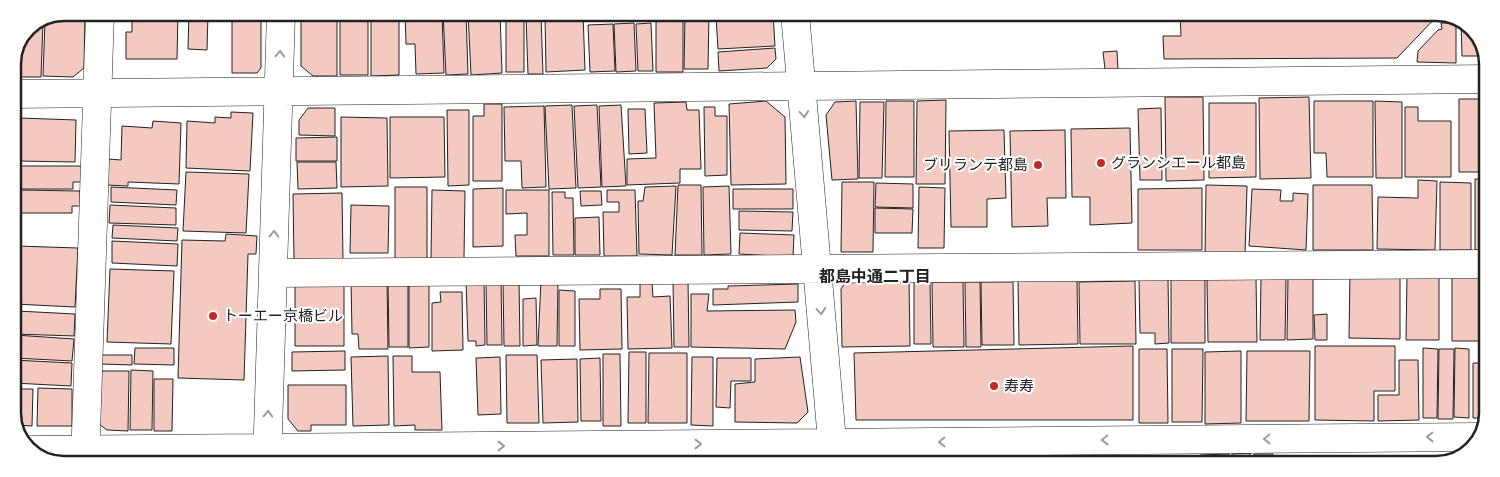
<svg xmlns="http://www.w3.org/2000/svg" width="1500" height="477" viewBox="0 0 1500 477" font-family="'Exo 2','Noto Sans JP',sans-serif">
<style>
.building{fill:#f3c9c0;stroke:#222}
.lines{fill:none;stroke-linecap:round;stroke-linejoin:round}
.minor-casing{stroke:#222;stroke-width:29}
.minor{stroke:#fff;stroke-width:28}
.oneway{stroke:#9c9c9c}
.poi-dot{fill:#c62828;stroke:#fff;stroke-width:2}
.labels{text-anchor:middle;stroke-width:4;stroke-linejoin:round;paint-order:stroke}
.poi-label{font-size:15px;fill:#222;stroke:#fff;text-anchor:start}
.neighbourhood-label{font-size:16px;font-weight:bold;fill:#222;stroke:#fff}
.rim{fill:none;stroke:#222;stroke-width:2.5}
</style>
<rect width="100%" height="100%" fill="#fff"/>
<path class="building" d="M65,12l20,1 -1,55 -11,9 -30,-1 2,-55z
M132,13h46l-1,46h-51v-27h6z
M189,13h19l-1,37 -19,-1z
M232,13h29v55l-4,5h-25z
M301,13h36v63h-24l-12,-10z
M340,13h28v62h-28z
M371,13h28v62l-28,1z
M405,13h37l2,60 -28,1 -1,-30h-9z
M443,13h23l2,61 -22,1z
M468,13h32l2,60 -31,2z
M509,13h15v59h-18v-54h3z
M560,13h23l2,57 -39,2 -1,-56h16z
M588,13h21v5h-21z
M616,13h35v3l-35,1z
M656,13h27v59h-27z
M685,13h24l-1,56h-24z
M773,13l2,33 -57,3 -2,-33z
M1123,14h8v6l-8,1z
M1180,14h259l-42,44 -233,1 -1,-23h18z
M541,16l2,58h-15l-2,-57z
M43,21l-2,56h-23l1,-29 9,-20z
M1461,22l14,9 10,25h-23z
M634,23l2,48 -20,1 -2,-48z
M651,23l2,48h-15l-2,-47z
M1441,23h15v40l-39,-1 1,-11 20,-21 4,-1z
M613,24l2,47 -25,1 -2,-47z
M775,48l1,11 -9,9 -48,3 -1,-19z
M1117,51l1,18h-13l-2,-17z
M16,57l-1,21h-2v-14z
M1165,97h38l1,83 -38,1z
M1309,97l2,81 -51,1 -1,-81z
M1459,99h27v73h-27z
M946,100l-1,84h-29l1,-83z
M766,101l19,16 1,67 -55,1 -2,-81z
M856,101l2,78 -26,1 -6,-65 9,-13z
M886,101h28v76h-29z
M1314,101h59v76h-46l-1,-24h-12z
M1375,101l27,1v76h-26z
M686,102l1,8h12l2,59h-21v14l-53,2v-26l29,-1 -2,-55z
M860,102h24l-2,76h-23z
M1209,103h47v74l-47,1z
M484,104h18v77h-29v-65h11z
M572,105l4,83 -27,1 -4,-83z
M597,105l4,82 -23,1 -4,-82z
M621,105l5,81 -24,1 -3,-81z
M544,106l2,81 -24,1 -1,-27h-16l-1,-54z
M704,107h11v9h12v59l-22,1z
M1405,107h13v14h33v56h-46z
M308,108h27v28l-36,-1v-15z
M1161,108l1,72h-22l-2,-71z
M628,109h17l2,44 -18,1z
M447,110h22v75l-21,1z
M231,112l22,1 -3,58 -64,-3 1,-47 28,2v-6l16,1z
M341,117l46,1 1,68 -47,1z
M390,117h54l1,60 -55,1z
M20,118l56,2 -1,42 -56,-1z
M153,121l28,2 -2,61 -51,-2v4l-21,-1 1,-26 13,1 1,-34 30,2z
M1130,128l2,95 -42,2v-28h-18l-1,-68z
M1004,130l2,68 -19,1v28h-36l-2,-96z
M1065,130l1,68h-19l1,28 -36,1 -2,-96z
M13,136l4,1 -1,38 -3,-1z
M337,137v24h-41v-23z
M297,162h39l1,26 -39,1z
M21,166h61v16h-9v7h-53z
M186,172l63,2 -3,59 -63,-2z
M1475,179h12l-1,71h-11z
M1418,180l19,1 -2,69 -58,-1 1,-52 40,1z
M842,182h32l-1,70h-32z
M1440,182l31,1v67h-31z
M876,183l37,1v24l-38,-1z
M678,185h23l1,70h-27z
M1206,185l41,1 -2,69h-40z
M1313,185h59l1,65h-60z
M676,186l-4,69 -33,-1 -1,-53h5l2,-14z
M729,186l2,68 -27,1 -1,-68z
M111,187l66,3 -1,15 -65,-3z
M395,187h32v73l-32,-1z
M919,187l26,1 -1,60h-26z
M503,188v58l-30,1v-58z
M1202,188v62h-64v-61z
M733,189h60v20h-60z
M1252,189l29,1 -1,11h13v-8l15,1 -2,56 -57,-4z
M19,190l61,1v15h-8v7h-53z
M432,190l33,1 -1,68h-33z
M506,190h43v66h-33l-1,-21h12v-22l-21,1z
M607,190h28l2,66h-33l-1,-44h16v-10h-12z
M580,191h21l1,14 -21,1z
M552,192h13v6h8l1,57h-21z
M342,193l1,67h-49l-1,-66z
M110,205l66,3v17l-67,-2z
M351,205l38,1 -1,47h-38z
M875,208l38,1 -1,24h-37z
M739,211l54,1 -1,19 -53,-1z
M599,217l1,38h-25v-37z
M113,225l65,3 -1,13 -65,-3z
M740,233l54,2 -1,22 -54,-3z
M226,234l31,2 -1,18h-8l-4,126 -66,-2 4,-138 43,1z
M112,241l66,3 -1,22 -65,-3z
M16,246l62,2 -3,59 -61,-3z
M110,269l64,2 -3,73 -64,-2z
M1350,273l50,1v65l-51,-1z
M1452,273h34v68h-34z
M1407,275h32v65h-33z
M1288,277h25v62l-26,1z
M1171,278h34v65h-34z
M1256,278l1,64h-49l-1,-63z
M1261,278h25l-1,62h-25z
M519,279l1,67h-16l-1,-66z
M1139,279h29l1,64 -14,1v-11h-15z
M351,280h36l1,69h-29l-1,-15h-6z
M408,280v67h-19l-1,-66z
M409,280l20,1v66l-20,1z
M486,280h15l1,65h-15z
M541,280h17l-1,66h-19z
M673,280h15l1,67h-15z
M1077,280l1,64 -59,1 -1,-64z
M295,281h49v65h-49z
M466,281h18l1,64 -9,1v-5h-8z
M846,281h63l1,65 -68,1 -1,-58z
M1135,281l1,63h-56l-1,-62z
M640,282h12l1,15 17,-1 2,52 -44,1 -1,-52h13z
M914,282h16l1,62h-17z
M932,282h31l1,65h-31z
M965,282h15l1,65h-15z
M981,282h32l1,63h-32z
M798,284v18l-85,3v-16h15v-3z
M600,289h21l1,60 -42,1 -1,-51h21z
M559,290l16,1v55h-16z
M440,292h22l1,58 -31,1v-48l9,-1z
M691,294h18l-2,17 88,-1 1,12 -11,27 -94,-2z
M536,298l1,47 -14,1v-47z
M17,311l58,3 -1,22 -59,-2z
M1327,314v26h-12l-1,-25z
M15,335l59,4 -2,22 -58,-3z
M1133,346v74h-277l-2,-67z
M1315,346h80v45h-21v30l-59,-1z
M1480,346h6v72h-13v-55h7z
M135,348h39v17l-40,-1z
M1423,348l15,1 -1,69h-14z
M1455,348l14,1v69l-15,-1z
M1139,349h28l1,74h-29z
M1172,349h31l-1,73h-30z
M1439,349h15l-1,70h-15z
M345,351v19l-53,1v-19z
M1241,351v72l-36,1v-72z
M1247,351h63l-1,70h-63z
M629,352h17v71h-18z
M649,353h38v70h-39z
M603,354h17l1,72h-18z
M101,355h31v10l-31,-1z
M506,355h31l2,68h-32z
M388,356l1,69 -36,1 -2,-69z
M393,356h19v16h28l2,58h-27v-5l-21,1z
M500,357l1,57 -23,1 -2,-57z
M692,357h21v69l-22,-1z
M800,357l8,55 -11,11 -62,-1v-38l20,-2v-23z
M600,358l1,63h-20l-1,-62z
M717,358h34v23h-20l-1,27 -14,-1z
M577,359l1,63 -35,1 -2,-63z
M13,360l59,3 -1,23 -58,-3z
M1399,360h19l1,60 -41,1v-26h21z
M131,370l22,1 -1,59h-22z
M100,371h29l-1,60 -21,-1 -8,-6z
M154,379h19l-1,52h-18z
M288,385h58v40h-35v6h-13l-10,-12z
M38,388l34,1v37h-35z
M13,389h20l-1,37 -16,-1 -3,-9z
M1250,453v11h-18v-10z
M1229,454v10h-29v-9z
M1254,454h19v10h-19z
M1081,455v9h-65v-7z
M1195,456l1,8h-22v-7z
M1171,457v7h-28l-1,-6z
M641,459l6,4h-52v-3z
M694,459h13v5h-13z
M897,459v5h-28l5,-4z
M331,460l15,1v2h-15z
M799,460l4,4h-22v-1z
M932,460v4h-28l-1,-3z
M1418,460h31l-13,4h-18z
M566,461l26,1v1h-26z"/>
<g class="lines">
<g class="minor-casing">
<path id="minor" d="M795,13l39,451
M13,94l1474,-15
M273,273l1213,-9
M32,450l1446,-13
M85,463l15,-450
M267,463l14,-450"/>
</g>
<use href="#minor" class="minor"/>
</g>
<defs><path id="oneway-chevron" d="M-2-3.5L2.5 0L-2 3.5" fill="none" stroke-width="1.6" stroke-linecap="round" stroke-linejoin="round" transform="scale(1.25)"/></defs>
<g class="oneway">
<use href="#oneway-chevron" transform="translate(280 54) rotate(-88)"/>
<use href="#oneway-chevron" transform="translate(804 114) rotate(85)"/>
<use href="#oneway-chevron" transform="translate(274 234) rotate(-88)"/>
<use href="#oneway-chevron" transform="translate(821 311) rotate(85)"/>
<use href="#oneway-chevron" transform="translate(268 414) rotate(-88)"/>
<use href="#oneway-chevron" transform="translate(1430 437) rotate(179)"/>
<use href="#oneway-chevron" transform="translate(1267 439) rotate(179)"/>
<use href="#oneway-chevron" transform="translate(1105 440) rotate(179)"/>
<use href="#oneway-chevron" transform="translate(942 442) rotate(179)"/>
<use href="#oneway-chevron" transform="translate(698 444)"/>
<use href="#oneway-chevron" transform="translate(501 446)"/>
</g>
<g class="poi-dot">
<circle cx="1101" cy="163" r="5"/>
<circle cx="1038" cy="165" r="5"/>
<circle cx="213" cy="316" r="5"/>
<circle cx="994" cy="386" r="5"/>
</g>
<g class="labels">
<g class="poi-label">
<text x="1111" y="168">グランシエール都島</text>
<text x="1028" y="170" text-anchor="end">ブリランテ都島</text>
<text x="223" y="321">トーエー京橋ビル</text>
<text x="1004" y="391">寿寿</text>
</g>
<g class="neighbourhood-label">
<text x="875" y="282">都島中通二丁目</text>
</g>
</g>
<path d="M0 0H1500V477H0ZM64 21H1436A43 43 0 0 1 1479 64V413A43 43 0 0 1 1436 456H64A43 43 0 0 1 21 413V64A43 43 0 0 1 64 21Z" fill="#fff" fill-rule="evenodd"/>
<path class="rim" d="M64 21H1436A43 43 0 0 1 1479 64V413A43 43 0 0 1 1436 456H64A43 43 0 0 1 21 413V64A43 43 0 0 1 64 21Z"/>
</svg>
